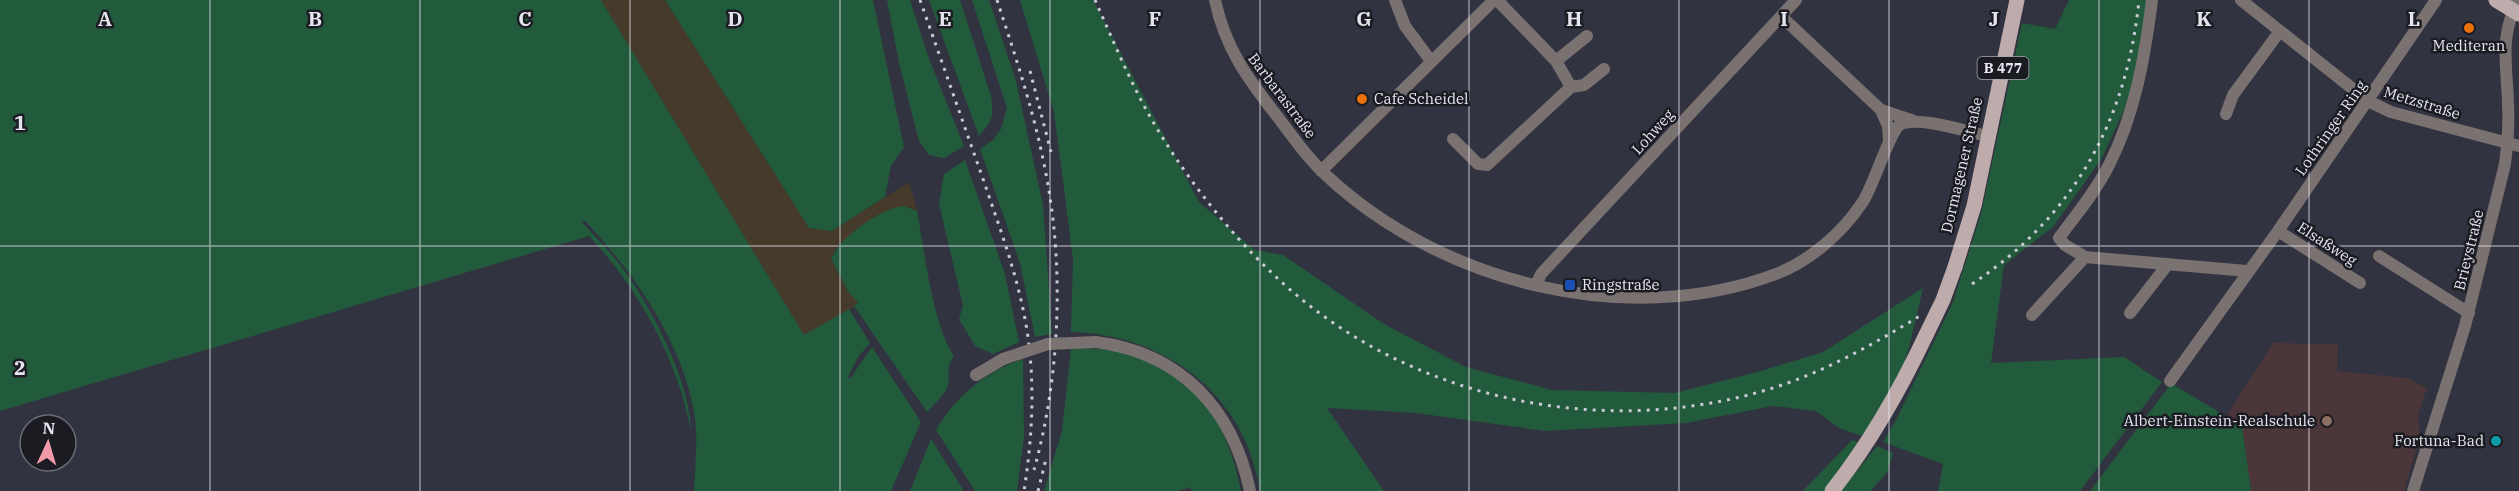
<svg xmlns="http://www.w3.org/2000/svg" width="2519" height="491" viewBox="0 0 2519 491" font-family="'IBM Plex Serif',serif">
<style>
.industrial{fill:#463a2b}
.education{fill:#4b3639}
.green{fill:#225a3c}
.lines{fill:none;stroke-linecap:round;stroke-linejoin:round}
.minor{stroke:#7a7171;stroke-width:12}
.major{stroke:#beacad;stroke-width:15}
.rail{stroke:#c9cad4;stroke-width:3;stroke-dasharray:3 6;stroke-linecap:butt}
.minor-bridge{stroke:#7a7171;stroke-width:12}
.major-bridge{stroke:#beacad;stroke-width:15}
.grid{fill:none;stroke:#e4e5ee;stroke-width:1.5;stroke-opacity:0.55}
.food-dot{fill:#e8710a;stroke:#1b1c22;stroke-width:2}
.transit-dot{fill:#1a4fb4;stroke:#1b1c22;stroke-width:2}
.education-dot{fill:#8d6e63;stroke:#1b1c22;stroke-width:2}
.culture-dot{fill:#0f9aa8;stroke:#1b1c22;stroke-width:2}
.labels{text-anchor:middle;stroke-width:5;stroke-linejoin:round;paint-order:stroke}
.shield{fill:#1b1c22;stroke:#a8a9b1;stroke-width:1.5}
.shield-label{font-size:14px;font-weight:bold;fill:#e4e5ee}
.poi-label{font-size:15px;fill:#e4e5ee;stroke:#1b1c22;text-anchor:start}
.street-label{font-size:15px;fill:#e4e5ee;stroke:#1b1c22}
.grid-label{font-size:20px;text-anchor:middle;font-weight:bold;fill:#e4e5ee;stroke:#1b1c22;stroke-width:5;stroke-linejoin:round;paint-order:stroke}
</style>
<rect width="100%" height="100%" fill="#323341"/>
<path class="industrial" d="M601,0h64l144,228 23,3 77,-49 8,29 -7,-4 -70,36 -5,7 -4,9 17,32 11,13 -55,31z"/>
<path class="education" d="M2273,343l65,1 -1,27 70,7 20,10 -9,27 2,22 -16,54h-153l-9,-65 -16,-9z"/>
<path class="green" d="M0,0h601l203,335 45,-26 21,34 -12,14 -10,20 2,2 22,-32 49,75 -30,69h-197c1,-24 4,-49 1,-73 -11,-74 -60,-144 -110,-197h-4c13,15 28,29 40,45 30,40 69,115 70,165 -14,-73 -51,-140 -102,-195l-589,175z
M665,0h208l31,147 -13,19 -6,31 -53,34 -23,-3z
M887,0h23l18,56 36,90 -20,12 -15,-3 -10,-14 -20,-78z
M929,0h31l31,96c3,21 2,24 -12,40z
M972,0h17l27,81 27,124 9,129 -17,3 -15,-74 -40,-114 13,-9 8,-11 6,-21z
M1020,0h73l106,202 56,48 28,5 101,69 82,43 86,23 123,3 86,-22 62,-19 100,-64c-12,51 -22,107 -52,151l-32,-11 -23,-17 -43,-5 -87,17 -141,8 -129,-18 -89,-5 57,83h-124c-14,-96 -95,-157 -189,-159l2,-73 -19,-147z
M2069,0h78l-12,86 -33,72 -49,69 -49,38 -13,98 133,-6 38,25 -82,109h-142l5,-27 -60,-22 13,-22 57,-118 28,-88 41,-191 33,6z
M965,160l40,114 14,68 -26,12 -18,-8 -16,-27 4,-13 -24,-102 5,-30z
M904,206l13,5c8,43 15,110 37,146 -8,9 -4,16 -6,28 -2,9 -15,20 -21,27l-73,-106 4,-3 -10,-12 -17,-32c9,-22 50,-51 73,-53z
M1075,348c14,1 28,0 42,3 26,5 70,29 87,51 20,25 31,58 37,89h-49l-2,-4 -12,4h-134l18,-60 9,-82z
M1023,359l1,77 -7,55h-42l-39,-61c20,-34 49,-58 87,-71z
M2170,385h4l68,41 9,65h-161z
M931,439l33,52h-54z
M1852,440l17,6 -40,45h-26z
M1877,446l16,7 -5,18 -17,20h-30z"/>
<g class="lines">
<path class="minor" d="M1215,0c10,48 33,79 62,116 16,21 31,43 51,61 115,106 299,153 448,97 34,-13 66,-41 86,-71 11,-15 28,-74 39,-79 20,-8 66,8 87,12
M1395,0l10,26 26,35
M2152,0c-7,56 -17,114 -43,165 -13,26 -33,50 -50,73l6,7 20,12 162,14
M2241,0l127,101 23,11 128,34
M1781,16l100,94 7,16 1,15
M1556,61l31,-25
M1571,87l13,-2 20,-16
M1881,110l33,11
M2226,114l7,-19 47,-64
M1453,139l25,25 9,1 84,-78 -15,-26 -59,-61
M1321,171l173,-171
M2278,231l82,52
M2379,256l90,57
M1536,285l5,-11 255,-274
M2130,313l38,-49
M2032,315l53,-58
M1096,342c85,11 137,67 154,149
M976,375l27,-16
M2170,381l108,-150 158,-231
M2413,491l52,-165 40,-162c3,-20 4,-40 3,-60 -1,-40 -9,-66 10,-104"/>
<path class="major" d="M2496,0l23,14
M1955,267l19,-61 43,-206
M1832,491c38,-48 68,-101 94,-156"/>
<path class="rail" d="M920,0c21,59 41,117 62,176 18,53 38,105 46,161 7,52 4,103 -4,154
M997,0c20,61 40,121 51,185 16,92 11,195 -14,285
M1095,0c17,38 33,77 53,113 30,54 79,118 124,160 131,127 334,170 507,113 51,-17 98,-44 144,-72
M1030,71l21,81
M1972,284c102,-68 155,-164 167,-284
M1038,491l8,-32"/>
<path class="minor-bridge" d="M1003,359l45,-15 48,-2"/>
<path class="major-bridge" d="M1926,335l17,-35 12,-33"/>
</g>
<path class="grid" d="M210,0v491M420,0v491M630,0v491M840,0v491M1050,0v491M1260,0v491M1469,0v491M1679,0v491M1889,0v491M2099,0v491M2309,0v491M0,246h2519"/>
<g class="food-dot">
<circle cx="2469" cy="28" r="6"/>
<circle cx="1362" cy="99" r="6"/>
</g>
<rect class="transit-dot" x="1564" y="279" width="12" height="12" rx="3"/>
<circle class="education-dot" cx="2327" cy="421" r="6"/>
<circle class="culture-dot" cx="2496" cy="441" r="6"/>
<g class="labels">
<rect class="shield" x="1977.5" y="57" width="51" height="22" rx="4.5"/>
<g class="shield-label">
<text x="2003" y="73">B 477</text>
</g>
<g class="poi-label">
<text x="2469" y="51" text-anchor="middle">Mediteran</text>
<text x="1374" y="104">Cafe Scheidel</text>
<text x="1582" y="290">Ringstraße</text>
<text x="2315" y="426" text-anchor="end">Albert-Einstein-Realschule</text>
<text x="2484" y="446" text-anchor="end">Fortuna-Bad</text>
</g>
<g class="street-label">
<text transform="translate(1282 96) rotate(53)" y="5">Barbarastraße</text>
<text transform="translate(2422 103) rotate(17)" y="5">Metzstraße</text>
<text transform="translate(2331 128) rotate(-55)" y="5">Lothringer Ring</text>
<text transform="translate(1653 132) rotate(-48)" y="5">Lohweg</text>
<text transform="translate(1962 165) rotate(-77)" y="5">Dormagener Straße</text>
<text transform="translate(2327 244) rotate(33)" y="5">Elsaßweg</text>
<text transform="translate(2469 250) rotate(-76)" y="5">Brieystraße</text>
</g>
</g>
<g class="grid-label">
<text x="105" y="26">A</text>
<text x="315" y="26">B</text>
<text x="525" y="26">C</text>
<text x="735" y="26">D</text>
<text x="945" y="26">E</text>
<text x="1155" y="26">F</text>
<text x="1364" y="26">G</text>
<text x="1574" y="26">H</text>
<text x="1784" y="26">I</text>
<text x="1994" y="26">J</text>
<text x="2204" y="26">K</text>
<text x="2414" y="26">L</text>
<text x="20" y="130">1</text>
<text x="20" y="375">2</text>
</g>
<g transform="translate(48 443) rotate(4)"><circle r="28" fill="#1b1c22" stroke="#6b6c74" stroke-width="1.5"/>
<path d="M0-4.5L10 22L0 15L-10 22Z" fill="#f39aa9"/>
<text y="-9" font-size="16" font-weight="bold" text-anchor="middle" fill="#e4e5ee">N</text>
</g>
</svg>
